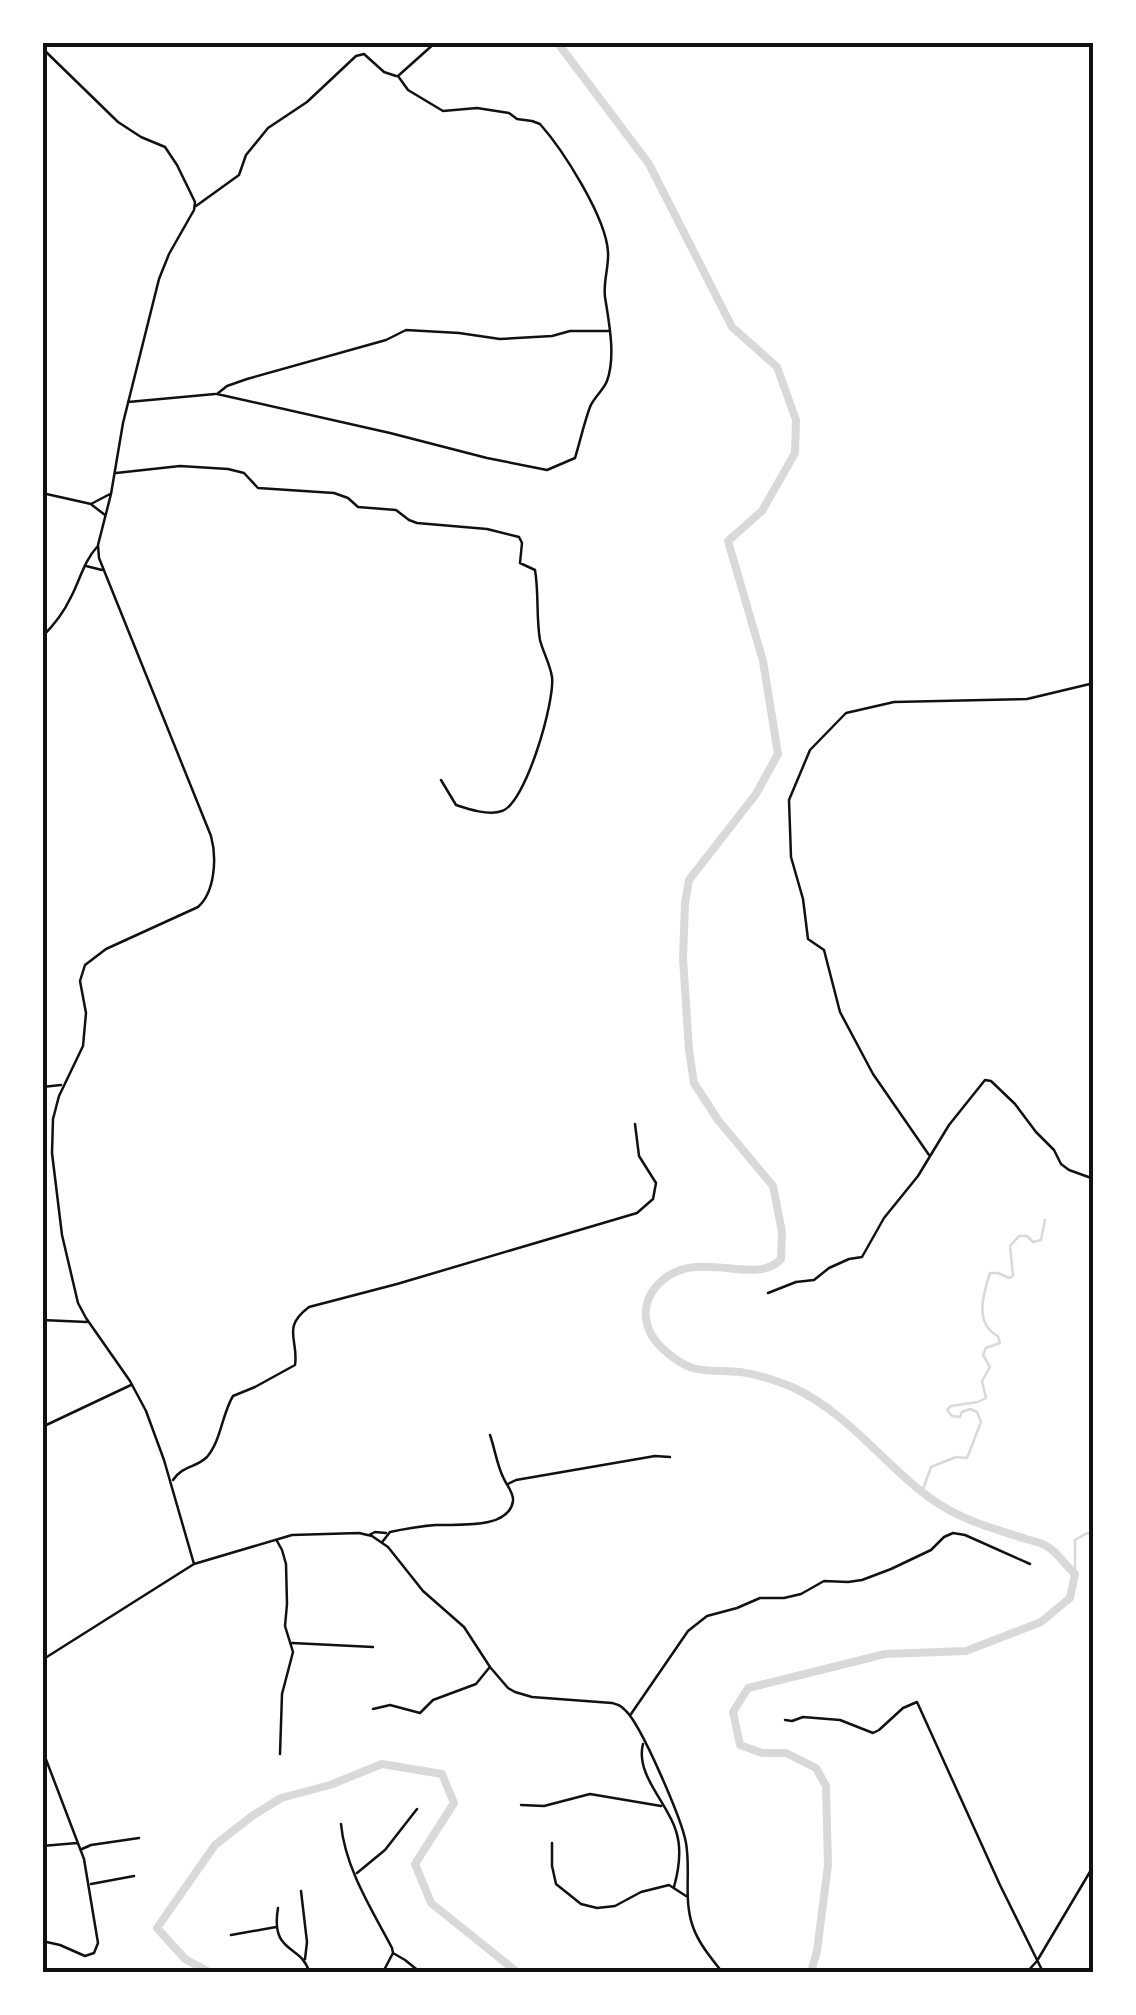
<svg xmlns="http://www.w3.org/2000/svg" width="1136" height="2015" viewBox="0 0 1136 2015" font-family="Montserrat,sans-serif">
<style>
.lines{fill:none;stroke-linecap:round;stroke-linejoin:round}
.stream{stroke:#d9d9d9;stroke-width:2.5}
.river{stroke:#d9d9d9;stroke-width:8}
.minor{stroke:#111;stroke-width:2.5}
.neatline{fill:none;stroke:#111;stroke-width:4}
</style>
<rect width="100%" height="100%" fill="#fff"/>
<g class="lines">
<path class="stream" d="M922,1492l9,-25 25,-10 11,1 14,-36 -4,-10 -7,-3 -8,3 -2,5 -8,-1 -5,-6 4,-4 27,-4 8,-4 -4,-17 8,-14 -7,-12 3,-7 14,-5 -2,-7c-24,-12 -15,-42 -8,-63h8l11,5 4,-2 -3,-30 9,-10h8l6,6 8,-2 4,-20
M1075,1574v-34l12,-7 7,2"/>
<path class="river" d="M557,42l92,122 83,163 45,40 19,53 -1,33 -33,58 -34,30 35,120 15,93 -22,40 -67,86 -4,23 -2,55 6,92 5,33 24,37 55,66 9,46 -1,27c-27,30 -89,-17 -126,29 -16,20 -10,45 8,61 29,27 42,20 77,23 16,2 37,9 52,15 68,31 106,101 169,129 21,10 44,16 65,23 7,2 16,4 22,8 10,6 18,19 27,27l-5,24 -29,24 -75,29 -81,3 -137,34 -15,24 7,33 22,8h24l30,15 10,18 2,79 -11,86 -6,21
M209,1972l-24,-13 -28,-31 58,-83 37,-29 29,-18 49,-13 52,-21 60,10 12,29 -39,61 16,39 86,69"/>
<path class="minor" d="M436,42l-38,34 10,14 35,21 34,-3 32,5 8,6 15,2 8,3c23,26 66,93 68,128 1,15 -5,30 -3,45 4,26 11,59 2,84 -4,10 -13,16 -17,26 -6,16 -10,35 -15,51l-28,12 -60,-12 -97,-25 -173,-39 10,-8 20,-7 139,-39 20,-10 53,3 41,6 52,-3 18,-5h39
M42,48l76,74 23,15 24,10 12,18 18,37 -1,8 -25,44 -10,25 -36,144 -12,71 -13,51 1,13 112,278c6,22 4,56 -13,71l-92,42 -21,16 -5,16 6,32 -3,33 -24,50 -6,23 -1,34 10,82 16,68 8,15 44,63 16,30 18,49 30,104
M196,206l43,-31 7,-20 22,-27 39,-26 49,-46 8,-2 20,18 12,4
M128,402l87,-8
M116,473l64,-7 48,3 16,4 14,15 76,5 14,5 10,9 38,3 13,10 8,3 70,6 32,8 3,6 -2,20 15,7c4,23 1,47 5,70 3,12 10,24 12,37 3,24 -26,126 -50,134 -13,5 -34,-2 -46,-6l-15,-25
M42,493l49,11 19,-10
M92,505l13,10
M86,566l16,4
M42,637c12,-12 22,-25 29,-40 9,-17 13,-36 26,-50
M42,1087l19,-2
M929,1155l-56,-81 -33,-62 -16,-62 -16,-11 -5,-40 -12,-42 -2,-57 21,-50 36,-37 48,-11 133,-3 67,-16
M768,1293l28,-11 18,-2 15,-12 20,-9 13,-2 22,-39 34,-42 31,-51 36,-45 6,1 24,23 21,28 18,18 7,14 8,6 25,9
M42,1320l45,2
M42,1427l89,-42
M173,1480c10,-15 23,-12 34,-23 14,-16 15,-43 26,-61l22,-9 40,-22c4,-25 -14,-37 14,-58l88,-23 240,-71 16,-14 3,-16 -17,-27 -4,-32
M508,1484l8,-4 139,-24 15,1
M369,1535l6,-3 11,1
M277,1541l5,9 4,14 1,40 -2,22 8,26 -11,42 -2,60
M383,1541l7,-9c14,-3 31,-6 46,-7 20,-1 73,5 77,-24 1,-8 -6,-15 -9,-22 -7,-13 -9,-30 -14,-44
M292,1643l81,4
M42,1660l152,-96 98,-29 67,-2 13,3 16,11 35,44 41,36 26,40 18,21 7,4 17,5 80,6c7,2 8,2 13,7 16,14 57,110 61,133 5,28 -3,56 7,84 6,17 19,32 29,45
M373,1709l17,-4 30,8 13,-13 43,-16 13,-16
M631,1714l57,-83 19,-15 30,-8 23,-10h24l17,-4 23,-13 24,1 14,-2 29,-11 40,-19 13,-13 9,-4 12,2 65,29
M785,1720l7,1 11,-4 37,3 33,13 6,-3 24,-22 14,-6 83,183 43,87
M643,1744c-8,31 25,59 33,87 6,18 3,38 -2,56
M42,1749l42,110 14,84 -4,10 -9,3 -25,-11 -18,-4
M521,1805l23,1 46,-12 71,12
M341,1824c4,44 31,86 51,124l1,5 -10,19
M552,1843v23l4,18 25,20 16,4 18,-2 26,-14 28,-7 17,11
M42,1846l35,-3
M82,1849l9,-4 48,-7
M357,1873l28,-23 32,-41
M91,1884l43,-8
M301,1891l6,51 -2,17
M278,1908c-8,47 24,36 31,64
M231,1935l45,-8
M393,1953l12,7 15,12
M1027,1972l10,-11 57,-96"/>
</g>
<rect width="1136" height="2015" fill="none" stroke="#ffffff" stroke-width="90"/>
<rect x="45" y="45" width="1046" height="1925" class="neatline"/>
</svg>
